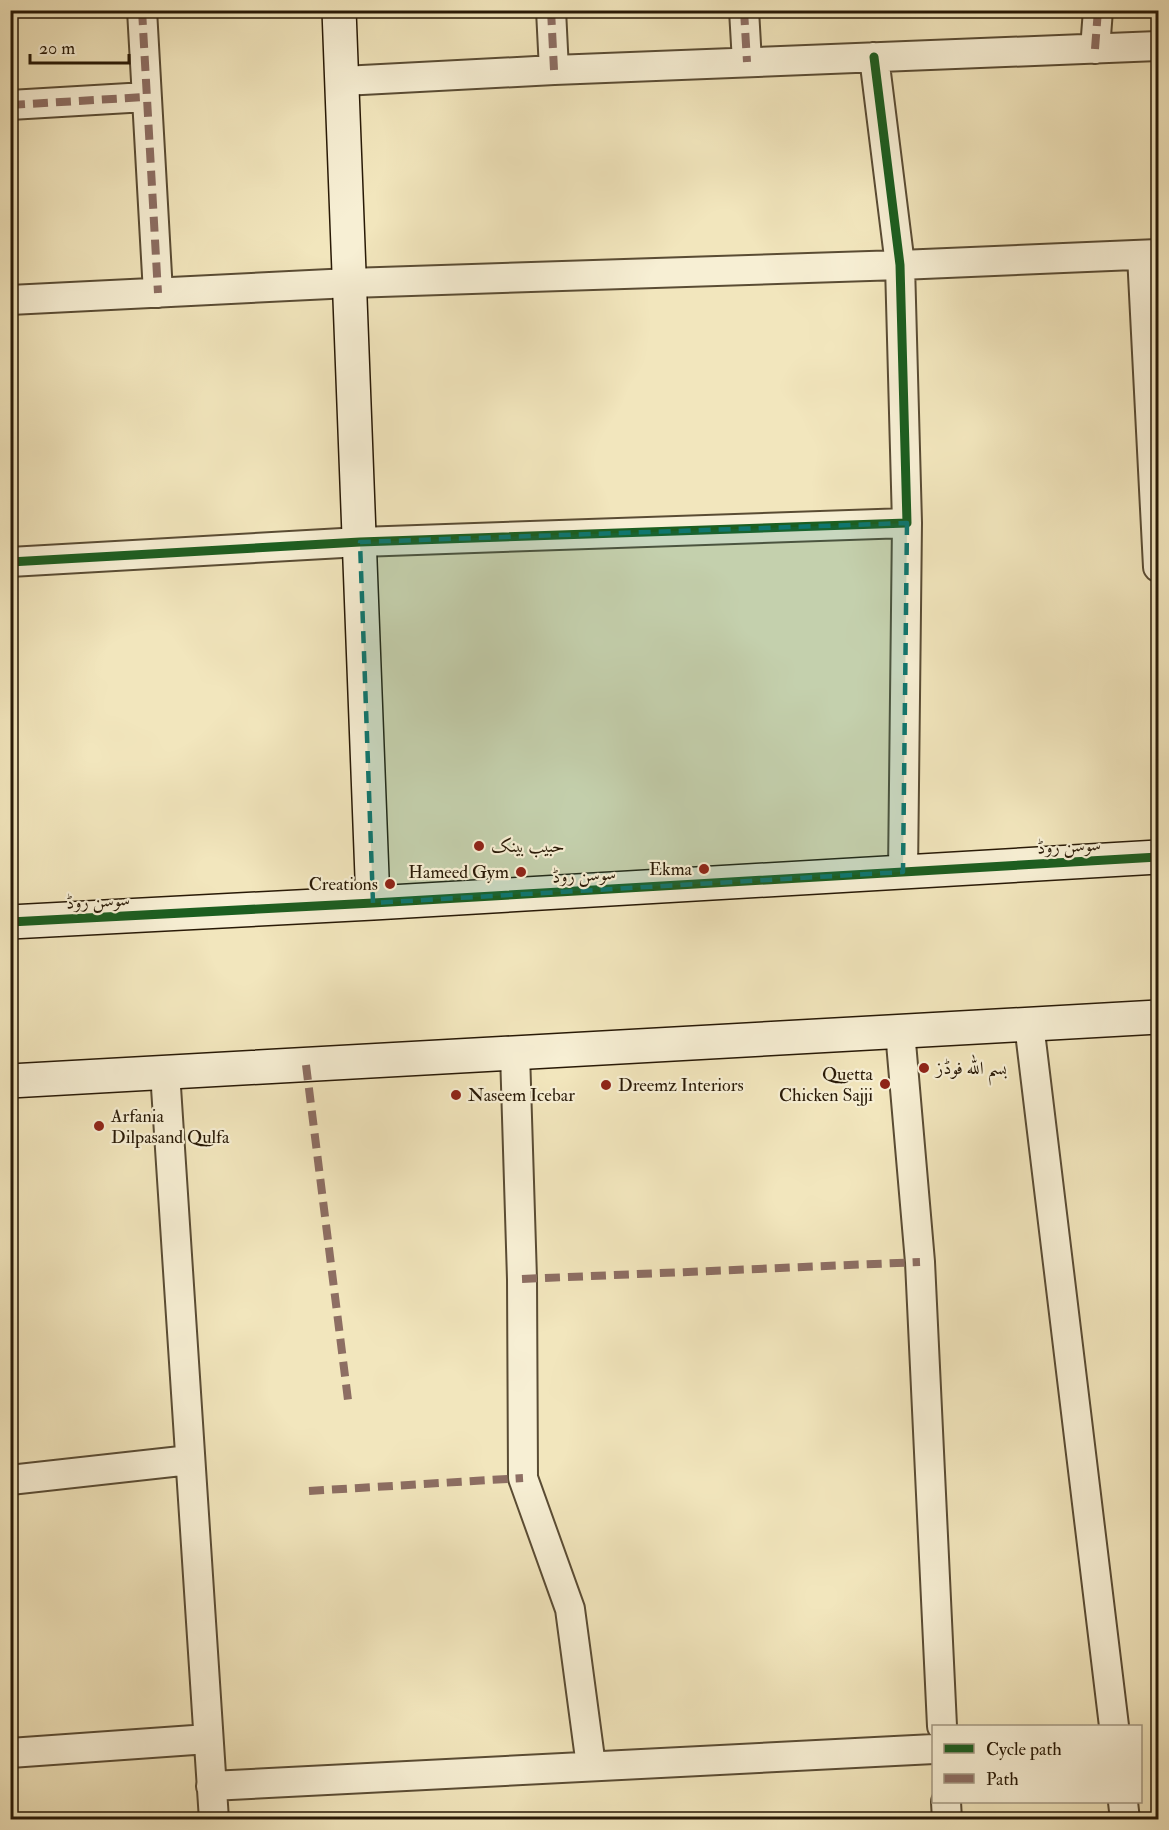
<svg xmlns="http://www.w3.org/2000/svg" width="1169" height="1830" viewBox="0 0 1169 1830" font-family="'IM FELL Double Pica',Amiri,serif">
<style>
.lines{fill:none;stroke-linecap:round;stroke-linejoin:round}
.street-casing{stroke:#5a4c34;stroke-width:32}
.secondary-casing{stroke:#281906;stroke-width:36}
.street{stroke:#f7efd4;stroke-width:28}
.secondary{stroke:#f7efd4;stroke-width:33}
.quiet{stroke:#8d6e63;stroke-width:8;stroke-dasharray:15 8;stroke-linecap:butt}
.cycleway-casing{stroke:#f7efd4;stroke-width:13}
.cycleway{stroke:#1b5e20;stroke-width:9}
.marked{fill:#0f766e;fill-opacity:0.2;stroke:#0f766e;stroke-width:4.5;stroke-dasharray:12 8;stroke-linejoin:round}
.poi-dot{fill:#8f2418;stroke:#f7efd4;stroke-width:2}
.labels{text-anchor:middle;stroke-width:4.5;stroke-linejoin:round;paint-order:stroke}
.poi-label{font-size:18px;fill:#281906;stroke:#f7efd4;text-anchor:start}
.street-label{font-size:18px;fill:#281906;stroke:#f7efd4}
</style>
<rect width="100%" height="100%" fill="#f2e6bd"/>
<filter id="stains"><feTurbulence type="fractalNoise" baseFrequency=".00333" numOctaves="4"/><feColorMatrix values="0 0 0 0 .2 0 0 0 0 .09 0 0 0 0 .02 0 0 0 .5 -.17"/></filter>
<radialGradient id="worn" r=".72"><stop offset=".6" stop-color="#630" stop-opacity="0"/><stop offset="1" stop-color="#630" stop-opacity=".3"/></radialGradient>
<g class="lines">
<g class="street-casing">
<path id="street" d="M142,10l16,283
M551,10l3,60
M744,10l3,52
M1095,49l3,-39
M343,81l211,-11 604,-24
M10,105l136,-8
M1142,255l16,312
M10,300l340,-17 550,-18 258,-11
M10,562l350,-20 547,-19 -7,-258 -26,-208
M903,872l4,-349
M1029,1024l85,702
M900,1031l20,231 22,464
M515,1053l7,226 1,199 47,131 21,157
M165,1072l49,748
M10,1480l180,-20
M10,1753l198,-14
M211,1786l723,-37
M946,1802l1,18
M1123,1802l2,18"/>
</g>
<g class="secondary-casing">
<path id="secondary" d="M339,10l34,893
M10,922l363,-19 785,-46
M10,1081l1148,-64"/>
</g>
<use href="#street" class="street"/>
<use href="#secondary" class="secondary"/>
<path class="quiet" d="M142,10l16,283
M551,10l3,60
M744,10l3,52
M1095,49l3,-39
M10,105l136,-8
M306,1065l42,335
M522,1279l398,-17
M309,1491l214,-13"/>
<g class="cycleway-casing">
<path id="cycleway" d="M10,562l350,-20 547,-19 -7,-258 -26,-208
M10,922l363,-19 785,-46"/>
</g>
<use href="#cycleway" class="cycleway"/>
</g>
<path class="marked" d="M907,523l-4,349 -530,31 -13,-361z"/>
<g class="poi-dot">
<circle cx="479" cy="846" r="6"/>
<circle cx="704" cy="869" r="6"/>
<circle cx="521" cy="872" r="6"/>
<circle cx="390" cy="884" r="6"/>
<circle cx="924" cy="1068" r="6"/>
<circle cx="885" cy="1084" r="6"/>
<circle cx="606" cy="1085" r="6"/>
<circle cx="456" cy="1095" r="6"/>
<circle cx="99" cy="1126" r="6"/>
</g>
<g class="labels">
<g class="poi-label">
<text x="491" y="852">حبیب بینک</text>
<text x="692" y="875" text-anchor="end">Ekma</text>
<text x="509" y="878" text-anchor="end">Hameed Gym</text>
<text x="378" y="890" text-anchor="end">Creations</text>
<text x="936" y="1074">بسم اللہ فوڈز</text>
<text x="873" y="1080" text-anchor="end">Quetta<tspan x="873" dy="21">Chicken Sajji</tspan></text>
<text x="618" y="1091">Dreemz Interiors</text>
<text x="468" y="1101">Naseem Icebar</text>
<text x="111" y="1122">Arfania<tspan x="111" dy="21">Dilpasand Qulfa</tspan></text>
</g>
<g class="street-label">
<text transform="translate(1069 846) rotate(-3)" y="6">سوسن روڈ</text>
<text transform="translate(584 875) rotate(-3)" y="6">سوسن روڈ</text>
<text transform="translate(98 901) rotate(-3)" y="6">سوسن روڈ</text>
</g>
</g>
<rect width="1169" height="1830" fill="none" stroke="#f2e6bd" stroke-width="36"/>
<rect x="12" y="12" width="1145" height="1806" fill="none" stroke="#281906" stroke-width="3"/>
<rect x="18" y="18" width="1133" height="1794" fill="none" stroke="#281906" stroke-width="1.5"/>
<rect x="932" y="1725" width="210" height="78" fill="#f7efd4" stroke="#a49982" stroke-width="1.5"/>
<rect x="944" y="1744" width="30" height="9" fill="#1b5e20" stroke="#a49982" stroke-width="1.5"/>
<text x="986" y="1755" font-size="18" fill="#281906">Cycle path</text>
<rect x="944" y="1774" width="30" height="9" fill="#8d6e63" stroke="#a49982" stroke-width="1.5"/>
<text x="986" y="1785" font-size="18" fill="#281906">Path</text>
<path d="M30 54v9h99v-9" fill="none" stroke="#281906" stroke-width="3"/>
<text x="39" y="54" font-size="18" fill="#281906" stroke="#f7efd4" stroke-width="4.5" paint-order="stroke">20 m</text>
<rect width="100%" height="100%" filter="url(#stains)"/>
<rect width="100%" height="100%" fill="url(#worn)"/>
</svg>
